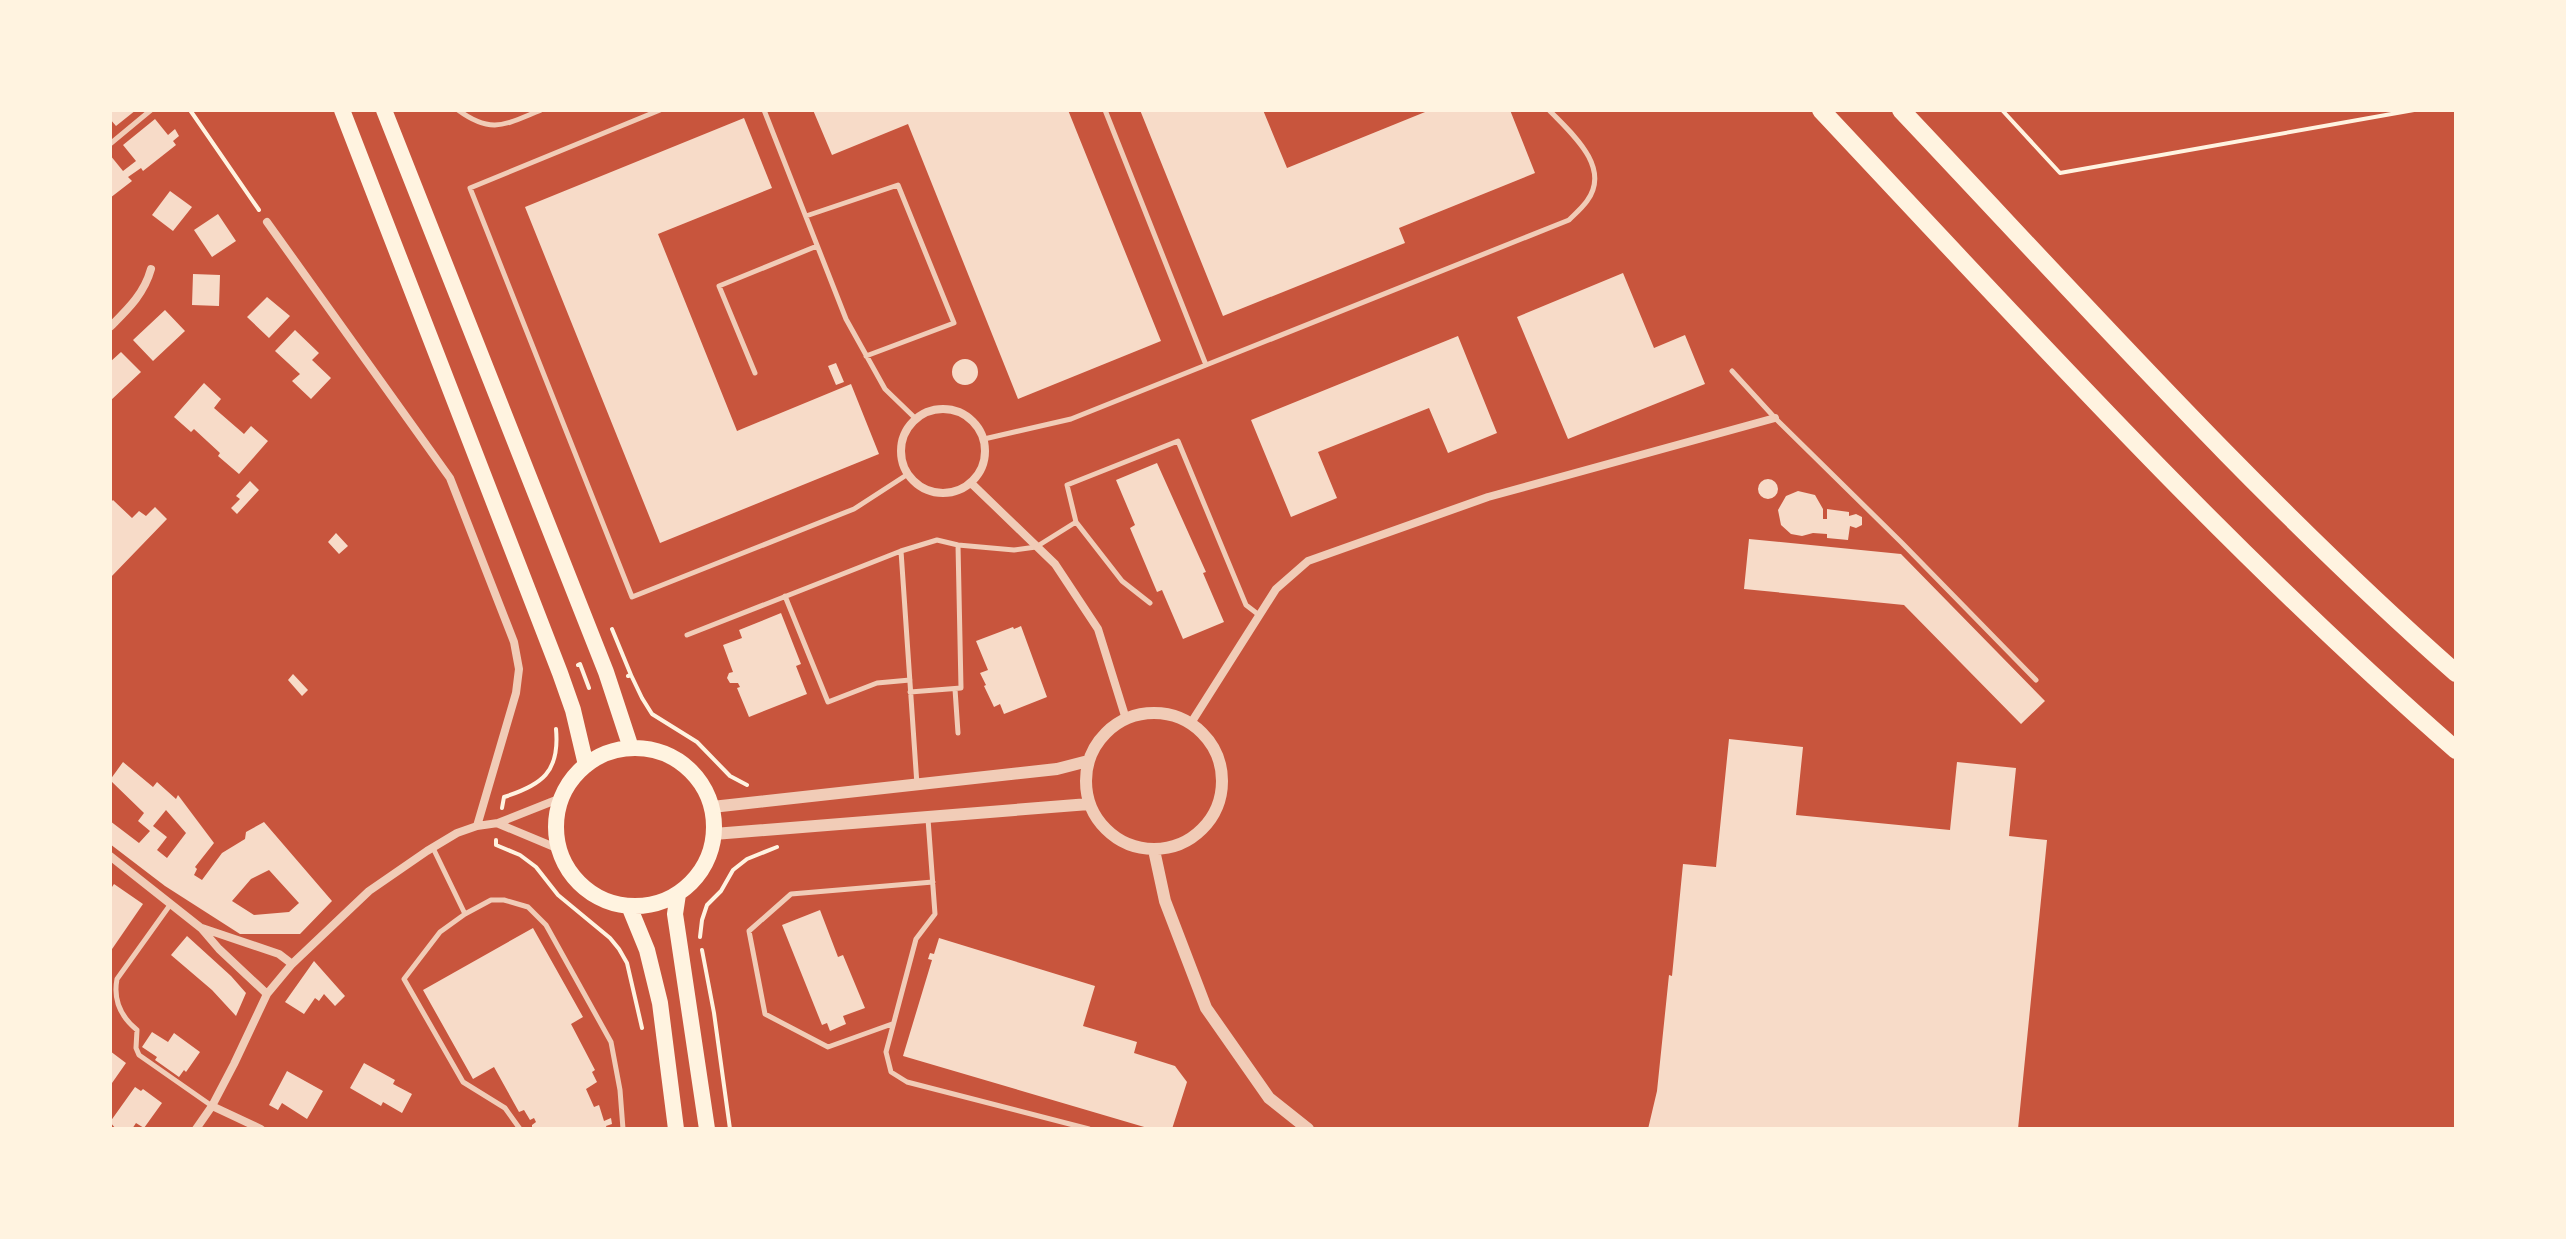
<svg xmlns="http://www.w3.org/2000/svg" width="2566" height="1239" viewBox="0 0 2566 1239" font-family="'Space Grotesk',sans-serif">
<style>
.building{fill:#f7dbc8;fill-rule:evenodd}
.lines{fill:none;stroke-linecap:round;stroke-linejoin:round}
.path{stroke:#fff3e0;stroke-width:4}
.service{stroke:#f1ccb7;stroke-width:5}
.minor{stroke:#f1ccb7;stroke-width:8}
.tertiary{stroke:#f1ccb7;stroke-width:12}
.primary{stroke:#fff3e0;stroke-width:16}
.trunk{stroke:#fff3e0;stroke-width:18}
</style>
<rect width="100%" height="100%" fill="#c8553d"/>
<path class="building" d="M110,110h26l-20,16 -6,-7z
M813,110h255l93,231 -143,58 -110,-275 -76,31z
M1140,110h123l24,58 143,-58h80l25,63 -136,55 6,15 -182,73z
M744,118l28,70 -114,46 79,197 114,-47 28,70 -219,89 -135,-336z
M155,119l13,16 7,-6 4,7 -6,5 3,4 -33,26 -2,-3 -13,9 4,4 -22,17v-43l13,16 13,-10 -13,-16z
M170,191l22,16 -19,24 -21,-16z
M218,214l18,27 -24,16 -18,-27z
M1623,273l31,75 31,-13 20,49 -137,55 -51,-122z
M193,274l27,1 -1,31 -27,-1z
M267,297l23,19 -21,22 -22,-21z
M165,310l20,21 -32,30 -20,-21z
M295,330l24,23 -7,7 19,18 -20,21 -19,-18 8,-7 -25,-23z
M1458,336l39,97 -49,20 -19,-45 -111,44 19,46 -46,19 -40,-97z
M121,352l20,20 -31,29v-39z
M952 372a13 13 0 1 1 26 0a13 13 0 1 1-26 0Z
M836,363l8,19 -8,3 -8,-19z
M204,383l17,16 -7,9 30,26 7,-8 17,15 -29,33 -21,-18 2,-3 -26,-24 -3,3 -17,-15z
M1157,463l49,109 -3,1 21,49 -41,17 -21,-49 -5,2 -27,-64 5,-3 -19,-45z
M1758 489a10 10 0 1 1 20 0a10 10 0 1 1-20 0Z
M250,481l9,9 -22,24 -6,-6 9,-9 -4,-3z
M1798,491l17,4 8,14v10h4v-10l22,3v4l7,-2 6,3v8l-6,3 -6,-2 -2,14 -21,-2v-4l-14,-1 -11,3 -11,-2 -10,-9 -3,-15 8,-14z
M113,500l19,18 7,-7 7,5 9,-9 12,12 -57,59v-75z
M336,533l12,13 -9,8 -11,-12z
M1749,539l152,15 144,147 -24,23 -117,-119 -160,-16z
M781,613l20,51 -5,2 11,28 -58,23 -12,-29 3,-1 -2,-4h-8l-3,-5 2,-5 4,-1 -10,-27 19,-7 -3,-8z
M1021,626l26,71 -43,17 -4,-10 -6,3 -10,-21 2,-1 -6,-12 8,-3 -12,-29 37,-14 1,2z
M293,674l15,16 -6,6 -14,-16z
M1729,739l74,8 -7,68 154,15 7,-68 59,6 -7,68 38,4 -29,289h-370l9,-38 12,-116 3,1 11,-112 33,3z
M123,762l30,25 4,-5 19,17 2,-4 36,48 -19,24 2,2 -3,6 8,5 20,-27 23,-14 1,-7 18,-10 68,79 -32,33h-60l-75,-48 -55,-42v-23l29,22 11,-12 -12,-10 6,-8 -34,-33zM166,810l20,23 -19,25 -10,-8 10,-13 -14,-11zM269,870l30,33 -10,9 -35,3 -22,-14 19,-22z
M114,884l29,20 -33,48v-62z
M820,910l18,47 5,-2 22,53 -22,8 3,8 -16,7 -3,-8 -5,2 -40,-100z
M533,928l50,89 -12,7 24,46 -3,2 5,10 -11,7 8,18 5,-2 5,16 7,-3 1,6 -6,2 1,3h-75v-4l4,-3 -2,-4 -4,2 -6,-10 -5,2 -25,-45 -21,12 -50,-89z
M187,936l44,40 15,17 -10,23 -24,-26 -41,-35z
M939,938l156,48 -12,40 54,16 -3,11 41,13 12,16 -15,47h-21l-248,-73 29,-96 -4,-1 2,-6 4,1z
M314,961l31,35 -10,10 -11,-12 -5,7 -4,-3 -11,16 -19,-12z
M152,1032l16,10 6,-9 26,19 -14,20 -2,-2 -5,7 -24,-17 2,-3 -15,-10z
M110,1051l16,12 -14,20 -2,-2z
M364,1063l31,17 -2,4 19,10 -10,19 -19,-11 -2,4 -31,-18z
M287,1071l36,20 -16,28 -25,-16 -4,7 -9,-5z
M135,1087l6,4 2,-2 19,14 -18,25 -8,-5 -4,6h-16l-6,-7z"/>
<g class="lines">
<path class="path" d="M190,110l69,100
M2002,110l58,63 354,-63
M612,629l19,46
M578,665l2,-1 9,24
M628,676l3,-1 11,23 10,16 45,28 33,34 17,9
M502,808l2,-11c38,-12 56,-25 52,-68
M496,840v5l24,10 16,12 22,28 52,43 9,11 8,14 15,65
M700,937l2,-17 5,-15 14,-14 12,-21 14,-11 30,-12
M702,950l12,63 16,116"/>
<path class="service" d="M458,110c34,25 48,14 83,0
M660,110l-190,78 162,409 222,-88 54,-35
M764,110l82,209 39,70 31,30
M1105,110l101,255
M110,144l41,-34
M806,216l92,-31 56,138 -88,33
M1732,371l43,47 127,125 134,137
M755,373l-36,-87 98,-40
M984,439l87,-20 498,-199c6,-6 13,-12 18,-19 25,-34 -16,-68 -38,-91
M1076,522l46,59 28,22
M785,596l43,106 49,-19 33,-3
M687,635l214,-84
M955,689l3,44
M910,692l51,-4 -3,-143
M917,785l-16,-234 36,-11 21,5 56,5 22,-3 40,-25 -9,-37 111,-44 68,164 13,10
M928,819l7,95 -19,25 -30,113 5,20 16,10 182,47
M433,848l32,66
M170,905l-53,74c-4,21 4,38 20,51l-1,18 3,7 73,51
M892,1024l-64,23 -63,-33 -16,-83 42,-37 142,-12
M520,1129l-15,-21 -42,-26 -59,-103 36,-47 25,-18 26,-14h13l24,7 18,18 65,117 9,48 3,39"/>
<path class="minor" d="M267,222l183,256 64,164 5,27 -3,24 -39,133
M110,327c18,-18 34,-33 41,-58
M901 451a42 42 0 1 1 84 0a42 42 0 1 1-84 0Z
M971,483l84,81 43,65 28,90
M1191,723l85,-134 32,-28 180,-64 287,-79
M499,824l60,25
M110,856l91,72 18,21 48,45
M202,928l77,26 13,10
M212,1106l49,23
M196,1129l16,-23 22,-42 33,-70 25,-30 77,-73 58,-40 30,-18 20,-7 21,-3 63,-25"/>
<path class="tertiary" d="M1086 781a68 68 0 1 1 136 0a68 68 0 1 1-136 0Z
M712,807l345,-38 31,-8
M714,834l375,-30
M1154,850l11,51 41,107 63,90 39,31"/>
<path class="primary" d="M342,110l218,563 13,37 13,55
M384,110l222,562 25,76
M556 827a79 79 0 1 1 158 0a79 79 0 1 1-158 0Z
M678,894l-3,20 32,215
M629,906l18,44 13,53 16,126"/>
<path class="trunk" d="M1821,110c206,219 408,442 635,640
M1901,110c181,191 357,388 555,563"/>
</g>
<rect width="2566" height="1239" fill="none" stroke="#fff3e0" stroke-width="224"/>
</svg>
